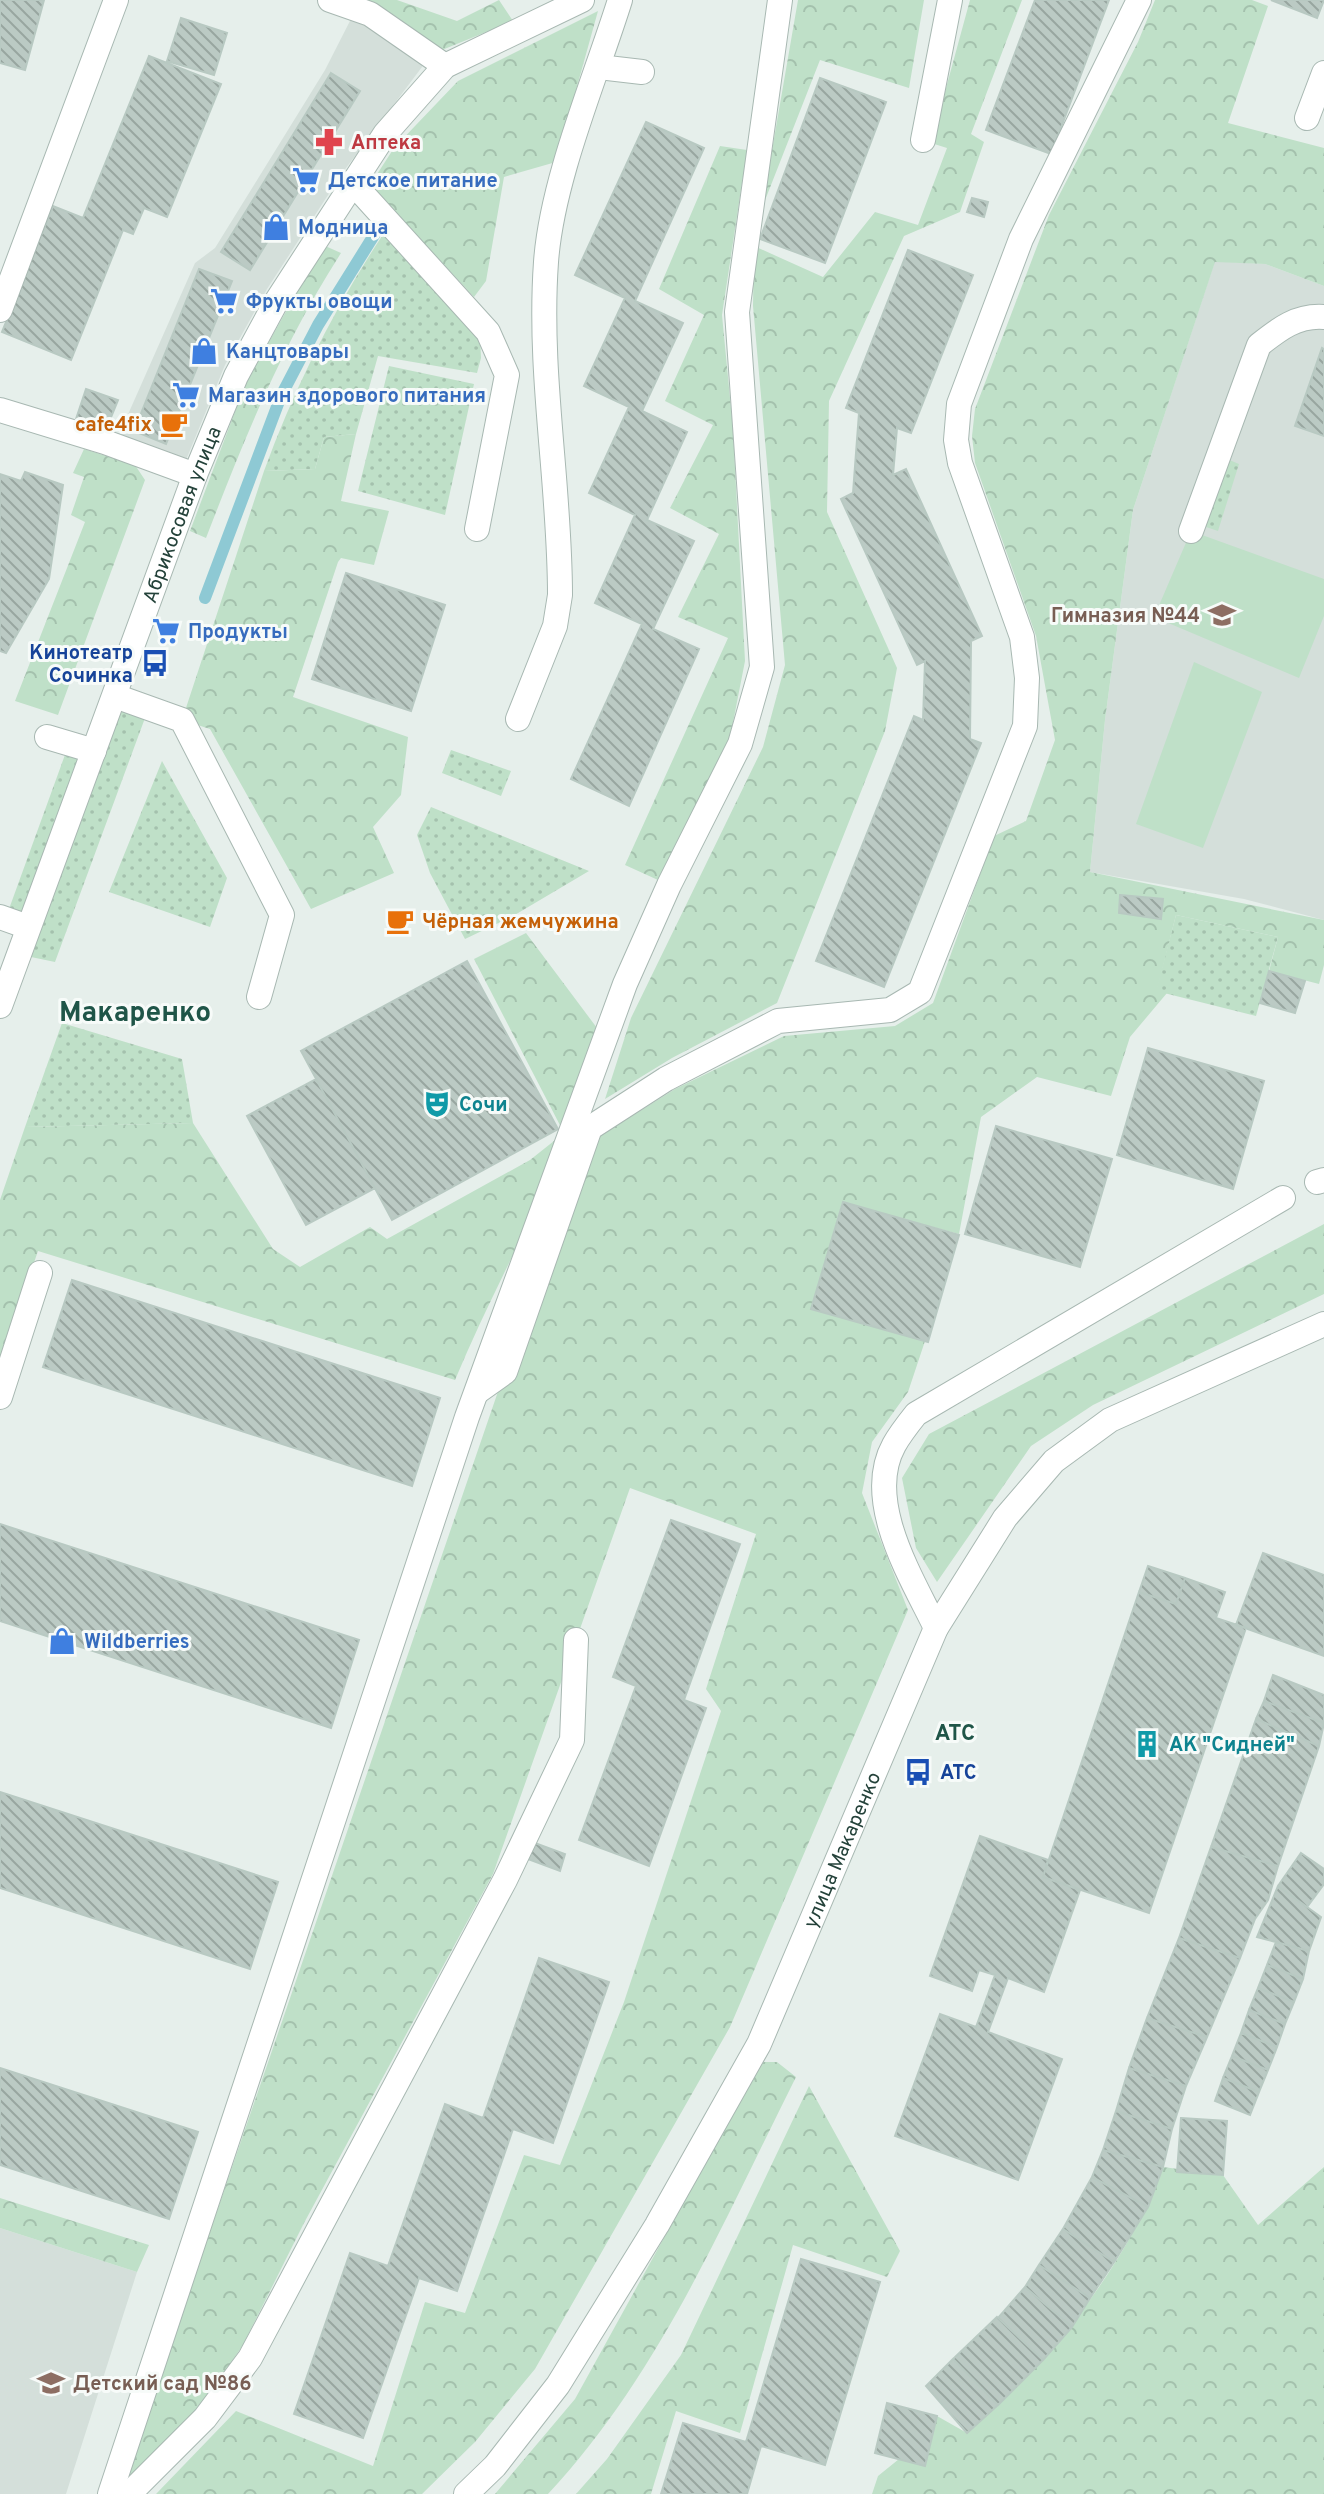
<svg xmlns="http://www.w3.org/2000/svg" width="1324" height="2494" viewBox="0 0 1324 2494" font-family="Overpass,sans-serif">
<style>
.built{fill:#d4dfda}
.grass{fill:url(#grass-dots)}
.forest{fill:url(#forest-crowns)}
.pitch{fill:#bfe0c8}
.lines{fill:none;stroke-linecap:round;stroke-linejoin:round}
.stream{stroke:#8ec9d4;stroke-width:12}
.building{fill:url(#building-back-hatch);stroke:#b8c9c2;stroke-width:2}
.minor-casing{stroke:#a8b8b2;stroke-width:26}
.minor{stroke:#fff;stroke-width:24}
.labels{text-anchor:middle;stroke-width:6;stroke-linejoin:round;paint-order:stroke}
.health-label{font-size:20px;font-weight:bold;fill:#be3a42;stroke:#f7fbf9;text-anchor:start}
.shop-label{font-size:20px;font-weight:bold;fill:#366cbe;stroke:#f7fbf9;text-anchor:start}
.food-label{font-size:20px;font-weight:bold;fill:#c56008;stroke:#f7fbf9;text-anchor:end}
.street-label{font-size:20px;fill:#24423a;stroke:#f7fbf9}
.education-label{font-size:20px;font-weight:bold;fill:#785e54;stroke:#f7fbf9;text-anchor:end}
.transit-label{font-size:20px;font-weight:bold;fill:#164399;stroke:#f7fbf9;text-anchor:end}
.culture-label{font-size:20px;font-weight:bold;fill:#0d838f;stroke:#f7fbf9;text-anchor:start}
.neighbourhood-label{font-size:22px;font-weight:bold;fill:#1f5548;stroke:#f7fbf9}
.district-label{font-size:28px;font-weight:bold;fill:#1f5548;stroke:#f7fbf9}
</style>
<defs>
<pattern id="grass-dots" width="8" height="8" patternUnits="userSpaceOnUse" patternTransform="scale(2)"><rect width="8" height="8" fill="#bfe0c8"/><path d="M2 2h.1M6 6h.1" fill="none" stroke="#a4c1ad" stroke-width="1.8" stroke-linecap="round"/></pattern>
<pattern id="forest-crowns" width="20" height="18" patternUnits="userSpaceOnUse" patternTransform="scale(2)"><rect width="20" height="18" fill="#bfe0c8"/><path d="M2 6a3 3 0 1 1 6 0M12 15a3 3 0 1 1 6 0" fill="none" stroke="#a4c1ad"/></pattern>
<pattern id="building-back-hatch" width="6" height="6" patternUnits="userSpaceOnUse" patternTransform="scale(2)"><rect width="6" height="6" fill="#bbcac4"/><path d="M-1 5l2 2M0 0l6 6M5-1l2 2" fill="none" stroke="#98a6a0"/></pattern>
</defs>
<rect width="100%" height="100%" fill="#e6efeb"/>
<path class="built" d="M352,17l73,46 -82,109 -76,117 -42,76 -39,95 -68,-23 77,-174 20,-15 110,-178z
M1215,261l50,3 59,22v634l-80,-21 -154,-27 15,-152 28,-210z
M0,2228l137,44 -71,222h-66z"/>
<path class="grass" d="M384,233l96,102 1,23 -4,15 -99,-17 -22,78 -32,3 -9,32 -51,2c31,-84 70,-163 120,-238z
M389,366l85,18 -29,131 -87,-24z
M1227,459l12,5 -21,67 -15,-5z
M120,709l25,9 -90,244 -24,-5z
M451,750l60,21 -10,25 -59,-23z
M66,752l15,5 -56,158 -16,-6z
M162,761l65,117 -17,49 -101,-35z
M431,807l158,64 -76,45 -48,23 -35,-66 -13,-38z
M1176,915l102,22 -22,79 -100,-25z
M62,1023l120,36 11,64 -168,4z"/>
<path class="forest" d="M353,0h44l60,21 42,-21 14,21 -71,29 -48,-35z
M798,0h126l-15,88 -89,-28 -58,148z
M970,0h52l-51,134 13,8 -24,70 -56,24 -75,165 -2,111 70,156 -12,63 -108,272 -105,55 -67,41 26,-81 132,-271 22,-82 -32,-359 1,-60 69,31 52,-65 43,13 29,-77 -16,-5z
M1155,0h97l16,6 -40,117 96,25v138l-59,-22 -50,-2 -82,248 -28,210 -15,152 234,48v45l-5,19 -50,-13 9,-34 -102,-22 -19,75 10,3 -37,44 -19,59 -74,-19 -56,40 -22,117 -117,-31 -30,104 113,34 -17,51 -36,50 -10,51 46,117 -178,417 -195,342 -60,73 -53,52h-266l80,-83 137,55 52,-164 40,11 59,-158 36,10 64,-163 97,-291 -15,-22 50,-155 -126,-46 -137,386 -189,349 -61,122 -44,64 -79,85 407,-1187 70,-169 78,-49 109,-53 111,-10 38,-23 61,-167 32,-15 29,-81 -19,-104 -61,-173 -3,-27 3,-27 74,-194 89,-173z
M598,11l-42,151 -52,15 -18,104 -12,16 -104,-112 24,-37 64,-67z
M720,146l27,4 -25,165 11,114 12,232 -16,82 -71,137 -33,-15 103,-227 -50,-21 41,-83 -49,-26 43,-83 -48,-24 39,-86 -45,-26z
M323,245l18,8c-59,92 -96,184 -135,285l-16,-7 55,-146z
M356,434l-15,67 48,10 -15,54 -33,-7 -3,4 -45,135 115,40 -7,58 -28,32 21,46 -83,36 -101,-180 -28,-9 82,-249 51,-2 9,-32z
M84,449l51,16 10,15 -87,235 -43,-14 70,-179 -14,-7 13,-38 -11,-4z
M526,933l71,95c-14,49 -25,100 -46,146 -31,70 -67,136 -96,206l-417,-129 -38,110v-161l25,-73 168,-4 80,126 27,18 70,-40 17,12 143,-79 34,-27 -90,-174z
M1324,1224v70l-231,111 -62,41 -94,136 -21,-34 -14,-70 27,-44z
M761,2062h16l19,15c-73,145 -136,297 -248,417h-53l80,-95z
M809,2086l91,165 -13,26 -94,-32 -53,188 -64,-22 -25,83h-75l31,-35 74,-104z
M1163,2167l60,8 35,50 66,-58v327h-452l6,-18 21,-17 26,7 12,-50 30,17c83,-74 156,-161 196,-266z
M0,2198l149,47 -12,27 -137,-44z"/>
<path class="pitch" d="M1191,531l133,48v37l-25,62 -145,-61z
M1194,662l68,30 -59,156 -67,-24z"/>
<g class="lines">
<path class="stream" d="M205,598l76,-202 37,-71 58,-93"/>
</g>
<path class="building" d="M0,0h44l-19,70 -25,-7z
M1035,0h74l-58,154 -65,-24z
M1271,0h53l-7,18z
M181,18l46,15 -13,42 -47,-14z
M149,56l72,28 -54,133 -23,-9 -11,26 -10,-4 -52,130 -69,-28 51,-126 30,12z
M331,73l29,18 -110,179 -29,-18z
M820,78l66,24 -61,161 -65,-24z
M646,122l58,26 -69,153 48,22 -41,88 45,21 -40,88 47,21 -41,88 46,20 -70,157 -58,-27 71,-155 -47,-21 40,-88 -46,-22 40,-86 -45,-21 41,-88 -50,-23z
M972,198l16,4 -4,15 -17,-5z
M908,250l65,25 -62,158 -14,-5 -4,47 13,-6 76,167 -11,5 -1,98 11,4 -97,244 -68,-26 98,-245 9,4 2,-59 -8,4 -76,-166 12,-6 6,-80 -13,-5z
M199,269l33,12 -66,163 -32,-13z
M1322,348l2,1v87l-29,-10z
M86,389l32,11 -13,32 -30,-10z
M25,472l38,13 -14,94 -43,74 -6,-2v-177l21,7z
M346,573l99,32 -34,106 -99,-32z
M1120,895l43,4 -2,20 -42,-6z
M467,961l91,168 -166,91 -91,-169z
M1269,971l36,10 -10,32 -35,-10z
M1148,1048l116,33 -31,108 -116,-34z
M316,1079l59,109 -69,37 -59,-109z
M996,1126l116,33 -32,108 -115,-33z
M843,1202l116,33 -31,107 -117,-33z
M72,1280l368,118 -28,88 -369,-119z
M671,1520l69,24 -56,156 22,8 -57,158 -70,-26 57,-154 -23,-9z
M0,1524l359,116 -28,88 -331,-107z
M1263,1553l61,22v81l-88,-31z
M1148,1566l37,12 -9,26 -37,-12z
M1185,1578l40,14 -9,26 30,10 -97,285 -106,-36 96,-285 37,12z
M1273,1675l51,20v28l-60,-22z
M1264,1701l60,22 -5,23 -63,-27z
M1256,1719l63,27 -41,120 -67,-19z
M0,1792l278,90 -28,87 -250,-81z
M980,1836l68,24 -5,17 37,13 -36,102 -36,-14 -20,54 74,27 -44,121 -123,-44 45,-122 36,13 19,-52 -16,-5 -7,21 -42,-15z
M524,1839l41,15 -5,17 -43,-16z
M1211,1847l67,19 -10,34 -13,19 -15,39 -61,-20z
M1301,1853l23,16v15l-17,23 -29,-21z
M1278,1886l43,31 -12,34 -52,-14z
M1179,1938l61,20 -33,79 -60,-19z
M1276,1942l33,9 -6,28 -36,-14z
M539,1958l70,24 -56,161 -40,-14 -56,162 -38,-13 -56,160 -69,-24 56,-161 38,13 57,-162 38,14z
M1267,1965l36,14 -9,23 -36,-14z
M1258,1988l36,14 -9,22 -36,-14z
M1249,2010l36,14 -8,23 -36,-14z
M1147,2018l60,19 -21,49 -57,-18z
M1241,2033l36,14 -9,23 -36,-14z
M1232,2056l36,14 -9,22 -36,-14z
M0,2068l198,64 -29,87 -169,-54z
M1129,2068l57,18 -14,43 -56,-18z
M1223,2078l36,14 -9,23 -35,-14z
M1116,2111l56,18 -9,38 -60,-17z
M1181,2118l46,3 -4,54 -46,-3z
M1103,2150l60,17 -15,40 -56,-30z
M1092,2177l56,30 -34,55 -51,-33z
M1063,2229l51,33 -24,36 -51,-33z
M801,2259l79,23 -55,183 -64,-19 -14,48h-86l22,-71 63,19z
M1039,2265l51,33 -18,29 -47,-40z
M1025,2287l47,40 -29,33 -45,-42z
M997,2317l46,43 -45,45 -45,-46z
M953,2359l45,46 -31,28 -41,-47z
M887,2403l50,13 -12,50 -50,-13z"/>
<g class="lines">
<g class="minor-casing">
<g id="minor">
<path d="M330,0l40,14 75,52"/>
<path d="M599,67l43,5"/>
<path d="M1307,118l17,-45"/>
<path d="M923,140l27,-140"/>
<path d="M352,182l136,150 19,43 -30,154"/>
<path d="M0,310l116,-310"/>
<path d="M0,410l105,32 90,33"/>
<path d="M1191,531l68,-186c20,-16 38,-30 65,-28"/>
<path d="M115,696l67,24 100,195 -23,82"/>
<path d="M518,719l37,-93 5,-31c0,-112 -22,-221 -14,-333 6,-83 49,-182 74,-262"/>
<path d="M47,737l47,14"/>
<path d="M0,917l28,10"/>
<path id="s1" d="M0,1006l195,-531 41,-99 40,-74 109,-168 60,-68 137,-66"/>
<path d="M1317,1182l7,-2"/>
<path d="M477,1392l28,-20 85,-244 76,-49 112,-58 112,-11 30,-18 105,-266 2,-48 -5,-41 -62,-174 -4,-23 3,-36 62,-165 118,-239"/>
<path d="M0,1397l40,-124"/>
<path d="M936,1628c-24,-50 -73,-127 -42,-183 6,-11 14,-21 22,-31l367,-216"/>
<path d="M110,2494l357,-1077 158,-433 44,-99 71,-141 22,-77 -25,-355 43,-312"/>
<path d="M129,2494l76,-76 45,-60 255,-478 67,-140 4,-100"/>
<path id="s2" d="M466,2494l29,-28 63,-81 99,-160 102,-181 177,-416 69,-110 49,-57 56,-41 214,-96"/>
</g>
</g>
<use href="#minor" class="minor"/>
</g>
<defs>
<g id="pharmacy-bare" transform="scale(2.16)"><path d="M-2-6h4v4h4v4h-4v4h-4v-4h-4v-4h4Z" fill="#e0444e" stroke="#f7fbf9" stroke-width="2.5" paint-order="stroke"/></g>
<g id="supermarket-bare" transform="scale(2.16)"><path d="M-6-5.5h2.5l.6 2H6L4.5 2H-2.5L-4.4-4H-6ZM-1.5 3.2a1.3 1.3 0 1 0 .1 0ZM3 3.2a1.3 1.3 0 1 0 .1 0Z" fill="#3f7fe0" stroke="#f7fbf9" stroke-width="2.5" paint-order="stroke"/></g>
<g id="shop-bare" transform="scale(2.16)"><path d="M-5-2.5h2.3a2.7 3.5 0 0 1 5.4 0H5L5.5 6h-11ZM-1.5-2.5h3a1.5 2.3 0 0 0-3 0Z" fill="#3f7fe0" stroke="#f7fbf9" stroke-width="2.5" paint-order="stroke"/></g>
<g id="cafe-bare" transform="scale(2.16)"><path d="M-5.5-4.5H6V0H3Q3 3.5 0 3.5H-2.5Q-5.5 3.5-5.5 0ZM3-3.2v2h1.7v-2ZM-6 4.5H4V6H-6Z" fill="#e8710a" stroke="#f7fbf9" stroke-width="2.5" paint-order="stroke"/></g>
<g id="school-bare" transform="scale(2.16)"><path d="M0-5L7-2L0 1L-7-2ZM-4 1L0 2.5L4 1V4Q0 6-4 4Z" fill="#8d6e63" stroke="#f7fbf9" stroke-width="2.5" paint-order="stroke"/></g>
<g id="bus-bare" transform="scale(2.16)"><path d="M-5-6H5V4H4V6H2V4H-2V6H-4V4H-5ZM-3.5-4V0h7V-4ZM-3.5 1.2v1.5H-2V1.2ZM2 1.2v1.5H3.5V1.2Z" fill="#1a4fb4" stroke="#f7fbf9" stroke-width="2.5" paint-order="stroke"/></g>
<g id="theatre-bare" transform="scale(2.16)"><path d="M-5-5.5Q0-4 5-5.5V0Q5 5 0 6Q-5 5-5 0ZM-3.3-2.5H-1v1.5H-3.3ZM1-2.5H3.3v1.5H1ZM-2.8 1Q0 5.5 2.8 1Z" fill="#0f9aa8" stroke="#f7fbf9" stroke-width="2.5" paint-order="stroke"/></g>
<g id="building-bare" transform="scale(2.16)"><path d="M-4-6H4V6H1V3H-1V6H-4ZM-2.5-4.3h1.7v1.8h-1.7ZM.8-4.3h1.7v1.8H.8ZM-2.5-1h1.7V.8h-1.7ZM.8-1h1.7V.8H.8Z" fill="#0f9aa8" stroke="#f7fbf9" stroke-width="2.5" paint-order="stroke"/></g>
</defs>
<g fill-rule="evenodd">
<use href="#pharmacy-bare" x="329" y="142"/>
<use href="#supermarket-bare" x="306" y="180"/>
<use href="#shop-bare" x="276" y="227"/>
<use href="#supermarket-bare" x="224" y="301"/>
<use href="#shop-bare" x="204" y="351"/>
<use href="#supermarket-bare" x="186" y="395"/>
<use href="#cafe-bare" x="174" y="424"/>
<use href="#school-bare" x="1222" y="615"/>
<use href="#supermarket-bare" x="166" y="631"/>
<use href="#bus-bare" x="155" y="663"/>
<use href="#cafe-bare" x="400" y="921"/>
<use href="#theatre-bare" x="437" y="1104"/>
<use href="#shop-bare" x="62" y="1641"/>
<use href="#building-bare" x="1147" y="1744"/>
<use href="#bus-bare" x="918" y="1772"/>
<use href="#school-bare" x="51" y="2383"/>
</g>
<g class="labels">
<g class="health-label">
<text x="351" y="149">Аптека</text>
</g>
<g class="shop-label">
<text x="328" y="187">Детское питание</text>
<text x="298" y="234">Модница</text>
<text x="246" y="308">Фрукты овощи</text>
<text x="226" y="358">Канцтовары</text>
<text x="208" y="402">Магазин здорового питания</text>
<text x="188" y="638">Продукты</text>
<text x="84" y="1648">Wildberries</text>
</g>
<g class="food-label">
<text x="152" y="431">cafe4fix</text>
<text x="422" y="928" text-anchor="start">Чёрная жемчужина</text>
</g>
<g class="street-label">
<text dy="7" stroke="none"><textPath href="#s1" startOffset="524">Абрикосовая улица</textPath></text>
<text dy="7" stroke="none"><textPath href="#s2" startOffset="750">улица Макаренко</textPath></text>
</g>
<g class="education-label">
<text x="1200" y="622">Гимназия №44</text>
<text x="73" y="2390" text-anchor="start">Детский сад №86</text>
</g>
<g class="transit-label">
<text x="133" y="659">Кинотеатр<tspan x="133" dy="23">Сочинка</tspan></text>
<text x="940" y="1779" text-anchor="start">АТС</text>
</g>
<g class="culture-label">
<text x="459" y="1111">Сочи</text>
<text x="1169" y="1751">АК "Сидней"</text>
</g>
<g class="neighbourhood-label">
<text x="955" y="1740">АТС</text>
</g>
<g class="district-label">
<text x="135" y="1021">Макаренко</text>
</g>
</g>
</svg>
